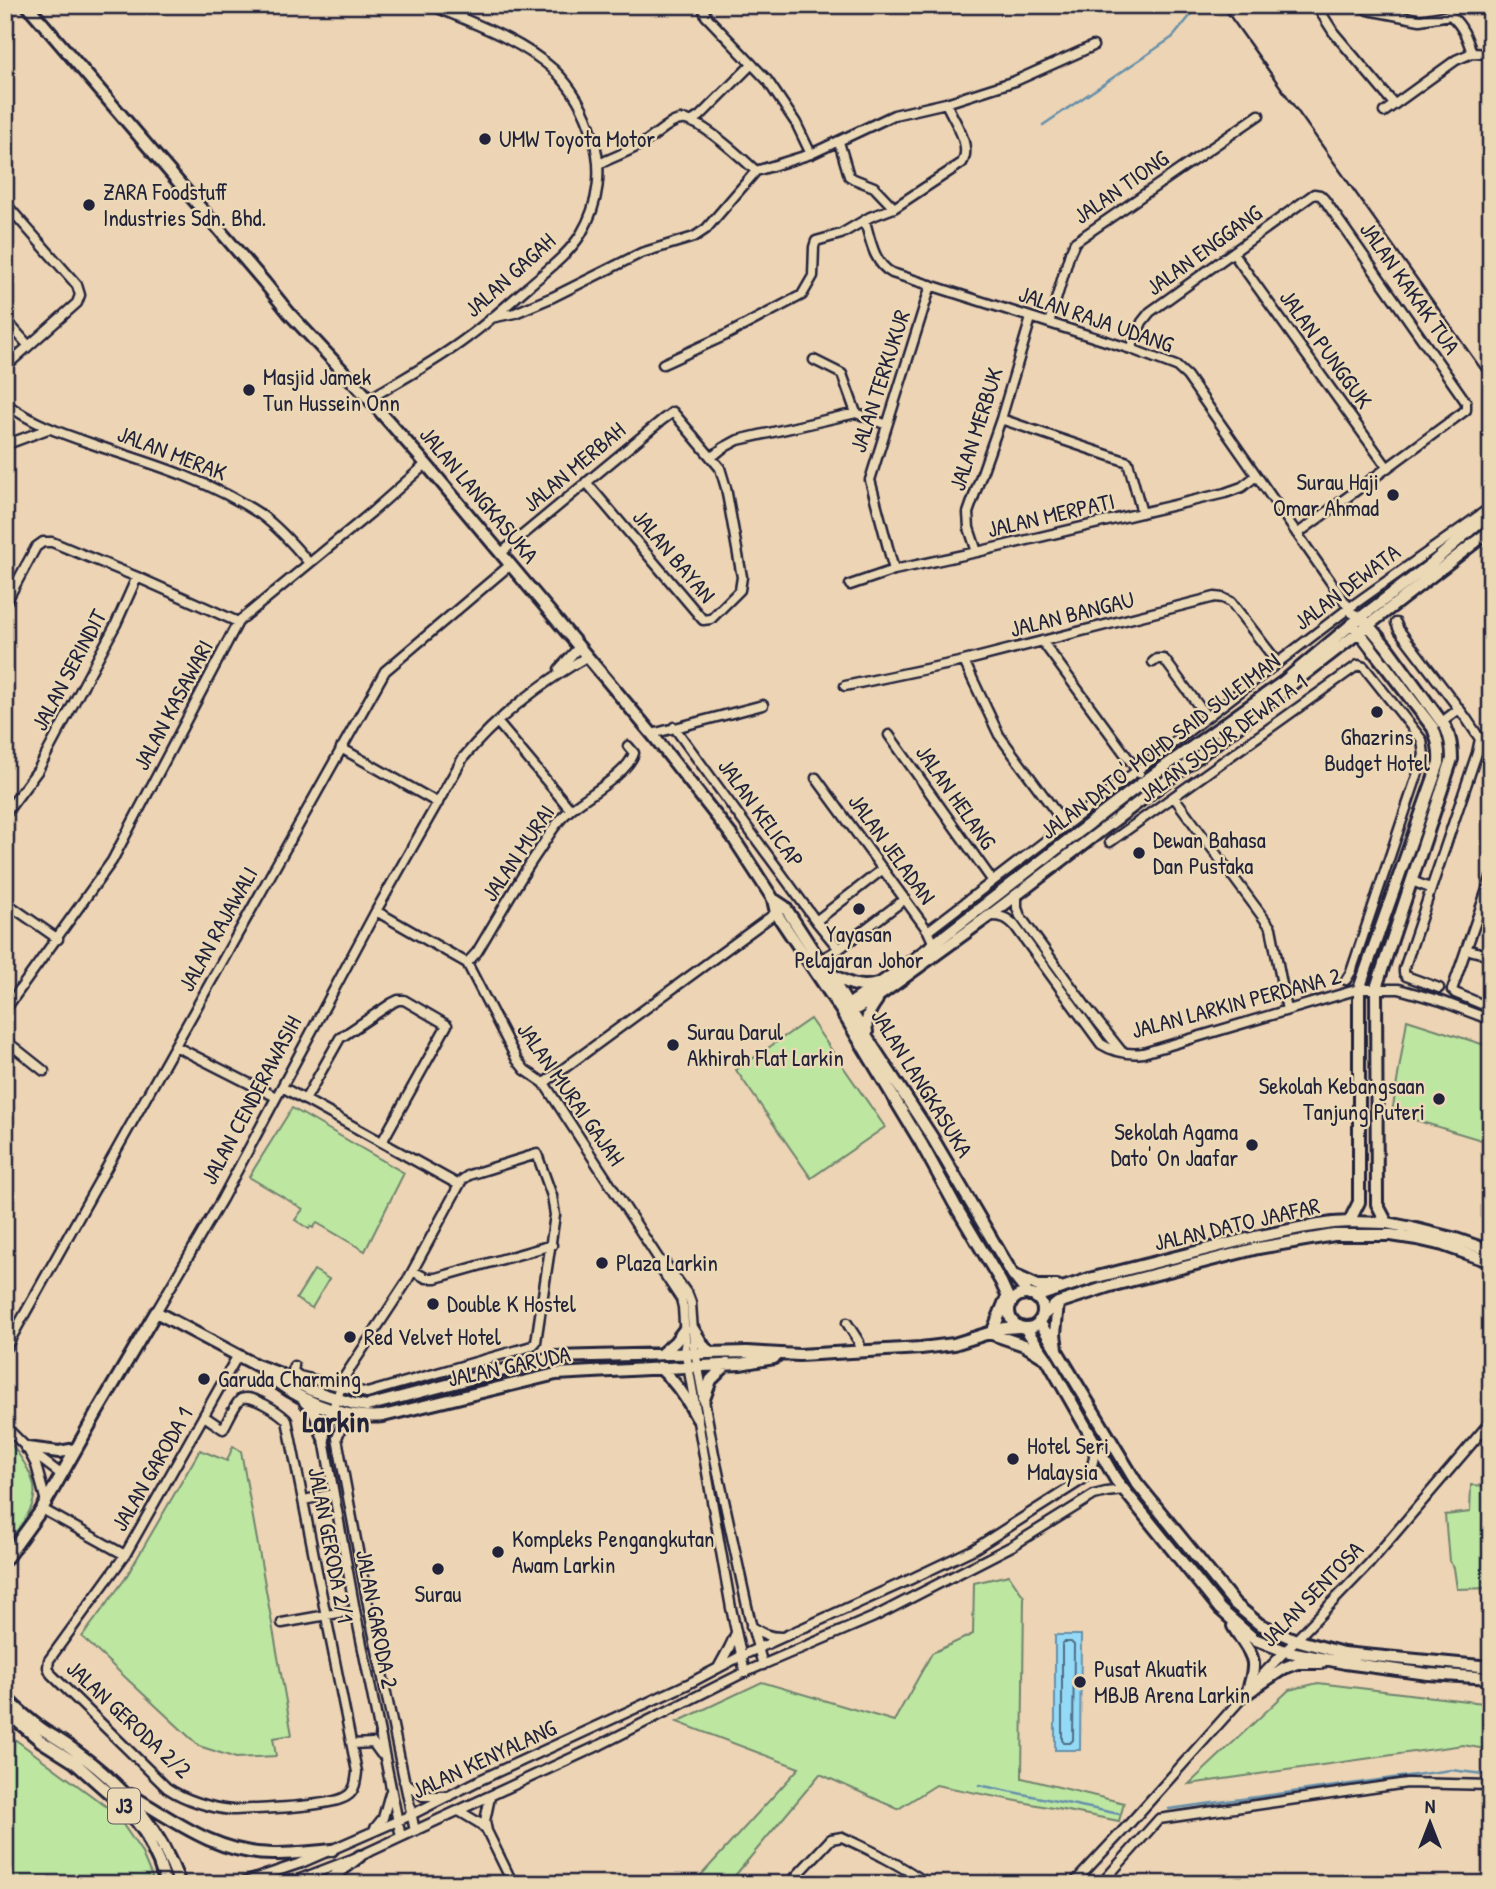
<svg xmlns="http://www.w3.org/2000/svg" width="1496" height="1889" viewBox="0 0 1496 1889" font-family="'Patrick Hand',sans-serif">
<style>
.green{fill:#bde6a1;stroke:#70846e;stroke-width:2}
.water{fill:#94daf6;stroke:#6690ab;stroke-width:2}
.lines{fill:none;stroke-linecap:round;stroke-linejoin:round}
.shore{stroke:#506c86;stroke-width:2}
.stream{stroke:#6690ab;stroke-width:2.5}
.minor-casing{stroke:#22223b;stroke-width:13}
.major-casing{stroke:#22223b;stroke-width:16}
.minor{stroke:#ebd9b6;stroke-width:8}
.major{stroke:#ebd9b6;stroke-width:10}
.rail{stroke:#22223b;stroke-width:2.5}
.poi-dot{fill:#22223b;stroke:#ebd9b6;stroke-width:2.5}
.labels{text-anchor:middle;stroke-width:5;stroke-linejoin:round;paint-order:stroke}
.shield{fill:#ebd9b6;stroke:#5e5960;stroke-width:2}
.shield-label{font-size:21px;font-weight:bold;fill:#22223b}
.poi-label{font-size:23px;fill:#22223b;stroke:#ebd9b6;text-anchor:start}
.street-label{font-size:23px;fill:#22223b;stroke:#ebd9b6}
.district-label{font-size:30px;font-weight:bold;fill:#22223b;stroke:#ebd9b6}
</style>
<rect width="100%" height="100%" fill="#edd4b4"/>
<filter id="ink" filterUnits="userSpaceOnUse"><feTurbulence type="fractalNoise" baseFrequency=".0143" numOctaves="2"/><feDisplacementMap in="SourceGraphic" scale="14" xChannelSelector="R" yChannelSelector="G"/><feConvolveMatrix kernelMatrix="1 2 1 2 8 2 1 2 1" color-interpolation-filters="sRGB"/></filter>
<g filter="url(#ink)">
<path class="green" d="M810,1019l75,108 -74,51 -75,-108z
M1407,1020l84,27v96l-99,-30z
M292,1108l112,65 -39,78 -48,-28 -4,5 -2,-2 -2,3 -14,-9 8,-11 -54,-32z
M314,1270l15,9 -17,29 -16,-9z
M5,1438h2c36,49 38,59 -2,108z
M233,1446l8,5 51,284 -19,3 3,18 -40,2 -37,-12 -117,-109 43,-58 75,-129 27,11z
M1471,1485l20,1v102l-34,1 -3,-21 -5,-7 -4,-46 25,-3z
M1009,1575l15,22 -2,181 102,25 -5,18 -183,-36 -38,24 -78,-35 -92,110h-35l106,-116 -122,-46 85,-40 132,39 38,-68 41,-19 1,-51z
M1318,1683l173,21v46l-28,-5 -274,39 100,-94z
M5,1732l110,81 26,38 14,33h-150z"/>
<path class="water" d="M1055,1635h26l-1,115h-25z"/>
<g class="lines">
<path class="shore" d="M1064,1642h7l3,3 -1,95 -3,3h-6l-2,-3v-95z"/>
<path class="stream" d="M1043,125l130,-88 22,-27
M979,1785l140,29
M1169,1809l282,-39 40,5"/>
<g class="minor-casing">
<path id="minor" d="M702,5l4,11 61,64 29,43 15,31
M1316,5l18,28 60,71
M1359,5l9,5 52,10 30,-5c13,11 17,23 22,38
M1384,112l72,-52 16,-7 19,1
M691,122l9,-6 52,-52
M839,142l10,34 5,3 20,8 20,21
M599,164c16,-8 35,-14 49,-24 11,-7 24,-22 38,-20 18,3 56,38 70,51
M5,203l72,82 3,10 -3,8 -72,64
M865,221c5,18 9,43 27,52l239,76 45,17 11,10 162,232 3,5 9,4
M1233,253l154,214
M491,318l24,-5 38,-16 88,-44 53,-16 12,-8 50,-58 55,-17 83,-39 52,-12 69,-22 78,-35
M5,319l23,26
M1049,323l21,-70 5,-11 184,-127
M1131,349l11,-27 8,-10 164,-118 6,1 4,4 142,203v8l-169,124
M814,360l28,14 14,39
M663,364l63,-29 76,-40 11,-19 1,-29 2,-6 25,-7 29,-17 24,-9 68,-45c11,-18 -9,-43 -16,-60
M369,399c33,-20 68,-38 99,-62 21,-15 41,-34 61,-51 18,-16 39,-31 52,-52 18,-30 22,-65 12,-97 -7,-25 -21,-50 -40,-68 -34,-30 -81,-46 -122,-64
M5,403c32,24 65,33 102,46 53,17 106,34 153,65 18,13 35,32 49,49
M1001,419l127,43 14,51
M5,445l43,-16
M712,457l11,-9 15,-8 118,-27 31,12
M977,552l-8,-24 -1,-15 33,-94 30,-101
M501,553l161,-133 11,-8 47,56 6,20 16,89 -2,13 -29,29 -8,1 -117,-138
M894,570l-24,-90 61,-195
M850,585l44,-15 83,-18 248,-59 17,-6 14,-11
M5,604l31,-57 7,-5h9l85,35 101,45
M1396,623l3,7 67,88 14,21 -3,14 -73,216v4l2,3 33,12
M1042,641l97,132
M964,661l35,74 67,91
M1153,662l4,-3h7l43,58
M559,669l19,-21
M845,686l119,-25 251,-64 8,1 8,4 47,61
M1442,722l17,-13
M498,723l72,86
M674,727l142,194 23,28
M652,734l111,-29
M889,735l103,145
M341,748l97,55
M816,778l112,153 6,13
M1174,797l97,131 16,82
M5,814l33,-44 78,-146 21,-47
M1110,842l248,-177 6,2 58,73 2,15 -73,217 -5,8
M1491,878l-39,112 3,3 36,15
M1412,881l18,7
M1017,894v14l3,8 67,92 35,44
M5,902l53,37
M376,911l91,52 50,97 8,10 19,13 116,178 5,2 23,32 3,8 3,43 20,108 36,166 13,45
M990,916c11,0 17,1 25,10l86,118c13,8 26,11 42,9l216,-64h40l42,12 50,19
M816,921l67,-52
M928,931l421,-323 142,-101
M1466,949l25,7
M820,960l19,-11 66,-50
M467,963l10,-11c21,-35 40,-70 63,-103 9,-14 17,-28 30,-39 16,-14 58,-36 64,-57l-6,-7
M5,1010l107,-149 126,-239 135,-111 53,-47
M5,1040l39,31
M175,1046l101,51
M544,1083l236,-173
M282,1087l177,98
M305,1100l35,-62 52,-35 6,-3h6l43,25 -65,117
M660,1261l-1,5 22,33 2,8 3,47 45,254 14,65
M413,1271l13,7h10l116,-33
M156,1312l66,-113 154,-288 87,-153c33,-40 79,-75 123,-101
M847,1323l12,19 1,10
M5,1349l380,-678 125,-106
M294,1366l-1,5 6,5 68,17 165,-47
M204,1416l19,13c4,-6 12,-26 18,-30 10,-6 39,14 46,21l70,352c-1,9 -2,19 -10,24 -15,11 -92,13 -115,14 -21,-2 -47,-10 -65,-22l-116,-114 -3,-7 1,-7 76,-105 113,-200
M355,1416l-12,7 -6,15 36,193 42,200
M5,1426l22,22 9,17 10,37
M29,1450l33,25
M304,1500l29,-6
M42,1509l83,46
M282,1623l73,-13
M751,1626c10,7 17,11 30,11
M718,1668l11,-20 7,-15
M352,1744l21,-1 8,11
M404,1781l19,15h26
M459,1811l20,12 8,8 26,53
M375,1828l8,-10 7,-25
M487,1831l-2,-10 5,-24
M401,1837l-46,-227 -31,-171 3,-14 18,-49 61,-93 56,-103 7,-5 68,-21 15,42 3,19 -19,127 -4,4
M239,1884l62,-21 110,-48 69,-35 208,-96 53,-28 168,-76 65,-31 108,-69c10,-9 15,-24 10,-36
M287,1884l73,-28 240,-111 143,-72 131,-56 138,-71 82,-51 12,-3 18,-2
M789,1884l42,-45 11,-2c30,14 59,28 86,47
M1073,1884l57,-61 138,-154 100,-104 123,-144
M1101,1884l58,-65 248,-36 84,2"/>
</g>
<g class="major-casing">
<path id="major" d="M27,5l237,277 25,31 80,86 57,65 226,270 80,102 41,63 3,14 65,97 80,133 34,62 46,77 10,22
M1363,619l23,27 60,82c5,11 6,19 6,31l-76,229 1,216 10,19
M773,899l12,8 55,85 28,47 64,98 81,138 16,20
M830,973c14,9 30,17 47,11
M841,1010l63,-43 242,-187 137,-98 69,-58 79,-60 60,-52
M844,1016l36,-21 109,-79 213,-162 289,-224
M867,1033c-2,-14 2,-22 10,-33
M1349,1222l10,-20v-213l80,-226c1,-13 -1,-23 -6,-35l-77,-100
M1016,1276l22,10h19
M1009 1311a17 17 0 1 1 34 0a17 17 0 1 1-34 0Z
M1035,1297l54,-18 166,-42 45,-9 33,-5 16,-1 38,1 25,5 44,11 35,12
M1042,1316l16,-13 52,-17 148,-38 76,-13h57l26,4 26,6 48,17
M1039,1321l97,161 99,122 24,20 37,16 47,13 148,14
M994,1328l11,-27
M1025,1328l22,31 69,121 104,129 34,30 31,12 60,12 83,11 63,4
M693,1329l12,19 7,5
M989,1333l35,12 21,13
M1057,1349l-2,-15 3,-31
M661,1354l14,-12 9,-12
M659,1367c17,15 28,31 38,51
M262,1370c31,28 79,50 121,46l173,-42 184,-10 34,-6
M704,1399l7,-19 16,-16
M305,1402c12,9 14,23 19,37
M27,1448l32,4 17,-3
M5,1560l37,-51 54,-95 60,-102 100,53 22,8 33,17 43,14 13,2 187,-49 193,-5 52,3 122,-7 33,-4 51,-16 14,-1
M1233,1626c18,31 27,29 14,67
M1247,1693l37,-25 13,-5h24
M5,1697c11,11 24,23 37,32 12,8 25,15 36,24 49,36 81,74 102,131
M5,1711l36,30 33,21 53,47 18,24 14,30 7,21
M131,1795c45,27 87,59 142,59 20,0 40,-2 59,-4
M324,1884l36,-28"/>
</g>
<use href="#minor" class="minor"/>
<use href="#major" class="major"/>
<path class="rail" d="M1222,5l269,378"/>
</g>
</g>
<g class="poi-dot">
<circle cx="485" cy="139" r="7"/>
<circle cx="89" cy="205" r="7"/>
<circle cx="249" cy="390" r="7"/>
<circle cx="1393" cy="495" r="7"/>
<circle cx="1377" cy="712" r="7"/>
<circle cx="1139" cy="853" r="7"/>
<circle cx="859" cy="909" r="7"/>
<circle cx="673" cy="1045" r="7"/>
<circle cx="1439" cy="1099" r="7"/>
<circle cx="1252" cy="1145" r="7"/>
<circle cx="602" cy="1263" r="7"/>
<circle cx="433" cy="1304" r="7"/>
<circle cx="350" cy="1337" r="7"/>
<circle cx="204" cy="1379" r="7"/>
<circle cx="1013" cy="1459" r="7"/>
<circle cx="498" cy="1552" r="7"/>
<circle cx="438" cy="1569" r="7"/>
<circle cx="1080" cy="1682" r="7"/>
</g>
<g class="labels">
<rect class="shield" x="108" y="1788.5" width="32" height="35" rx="5"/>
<g class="shield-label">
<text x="124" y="1813">J3</text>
</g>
<g class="poi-label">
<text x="499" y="147">UMW Toyota Motor</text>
<text x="103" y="200">ZARA Foodstuff<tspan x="103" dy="26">Industries Sdn. Bhd.</tspan></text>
<text x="263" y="385">Masjid Jamek<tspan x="263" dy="26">Tun Hussein Onn</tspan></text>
<text x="1379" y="490" text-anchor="end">Surau Haji<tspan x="1379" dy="26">Omar Ahmad</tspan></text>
<text x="1377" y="745" text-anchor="middle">Ghazrins<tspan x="1377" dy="26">Budget Hotel</tspan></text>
<text x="1153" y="848">Dewan Bahasa<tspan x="1153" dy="26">Dan Pustaka</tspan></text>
<text x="859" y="942" text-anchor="middle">Yayasan<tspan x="859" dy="26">Pelajaran Johor</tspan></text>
<text x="687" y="1040">Surau Darul<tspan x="687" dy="26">Akhirah Flat Larkin</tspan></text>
<text x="1425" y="1094" text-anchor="end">Sekolah Kebangsaan<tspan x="1425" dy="26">Tanjung Puteri</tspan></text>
<text x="1238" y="1140" text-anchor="end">Sekolah Agama<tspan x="1238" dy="26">Dato' On Jaafar</tspan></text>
<text x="616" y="1271">Plaza Larkin</text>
<text x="447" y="1312">Double K Hostel</text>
<text x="364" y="1345">Red Velvet Hotel</text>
<text x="218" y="1387">Garuda Charming</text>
<text x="1027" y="1454">Hotel Seri<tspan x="1027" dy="26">Malaysia</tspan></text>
<text x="512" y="1547">Kompleks Pengangkutan<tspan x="512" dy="26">Awam Larkin</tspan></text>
<text x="438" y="1602" text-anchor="middle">Surau</text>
<text x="1094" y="1677">Pusat Akuatik<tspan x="1094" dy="26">MBJB Arena Larkin</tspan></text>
</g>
<g class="street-label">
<text transform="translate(1121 187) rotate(-35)" y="8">JALAN TIONG</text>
<text transform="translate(1204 250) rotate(-36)" y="8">JALAN ENGGANG</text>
<text transform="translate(510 275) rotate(-42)" y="8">JALAN GAGAH</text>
<text transform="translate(1410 288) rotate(55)" y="8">JALAN KAKAK TUA</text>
<text transform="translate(1096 319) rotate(19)" y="8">JALAN RAJA UDANG</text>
<text transform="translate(1326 349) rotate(54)" y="8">JALAN PUNGGUK</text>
<text transform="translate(880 381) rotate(-72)" y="8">JALAN TERKUKUR</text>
<text transform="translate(976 429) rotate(-72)" y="8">JALAN MERBUK</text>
<text transform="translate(172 453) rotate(21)" y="8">JALAN MERAK</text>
<text transform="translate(574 467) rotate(-40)" y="8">JALAN MERBAH</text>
<text transform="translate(479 495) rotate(50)" y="8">JALAN LANGKASUKA</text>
<text transform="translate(1051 515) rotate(-13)" y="8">JALAN MERPATI</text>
<text transform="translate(674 556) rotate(50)" y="8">JALAN BAYAN</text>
<text transform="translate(1347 587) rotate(-37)" y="8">JALAN DEWATA</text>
<text transform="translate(1072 614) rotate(-14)" y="8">JALAN BANGAU</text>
<text transform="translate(69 670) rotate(-62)" y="8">JALAN SERINDIT</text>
<text transform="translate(173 705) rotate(-62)" y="8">JALAN KASAWARI</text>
<text transform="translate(1223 738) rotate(-36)" y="8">JALAN SUSUR DEWATA 1</text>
<text transform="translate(1160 746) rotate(-37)" y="8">JALAN DATO' MOHD SAID SULEIMAN</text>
<text transform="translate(956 797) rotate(55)" y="8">JALAN HELANG</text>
<text transform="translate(761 813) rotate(54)" y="8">JALAN KELICAP</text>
<text transform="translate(892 849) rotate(54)" y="8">JALAN JELADAN</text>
<text transform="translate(518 853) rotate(-56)" y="8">JALAN MURAI</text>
<text transform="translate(218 929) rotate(-61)" y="8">JALAN RAJAWALI</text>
<text transform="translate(1236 1003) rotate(-15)" y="8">JALAN LARKIN PERDANA 2</text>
<text transform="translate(922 1083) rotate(58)" y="8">JALAN LANGKASUKA</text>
<text transform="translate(571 1094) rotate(55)" y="8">JALAN MURAI GAJAH</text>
<text transform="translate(251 1100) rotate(-62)" y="8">JALAN CENDERAWASIH</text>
<text transform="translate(1237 1224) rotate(-13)" y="8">JALAN DATO JAAFAR</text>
<text transform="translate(509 1366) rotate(-12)" y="8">JALAN GARUDA</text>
<text transform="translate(152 1469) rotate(-60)" y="8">JALAN GARODA 1</text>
<text transform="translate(331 1545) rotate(79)" y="8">JALAN GERODA 2/1</text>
<text transform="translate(1312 1594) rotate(-46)" y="8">JALAN SENTOSA</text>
<text transform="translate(377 1619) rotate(79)" y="8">JALAN GARODA 2</text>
<text transform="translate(129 1719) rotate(43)" y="8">JALAN GERODA 2/2</text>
<text transform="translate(484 1759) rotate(-25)" y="8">JALAN KENYALANG</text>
</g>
<g class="district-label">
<text x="336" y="1432">Larkin</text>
</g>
</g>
<rect width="1496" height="1889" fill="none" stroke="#ebd9b6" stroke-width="28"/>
<rect x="14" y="14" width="1468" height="1861" fill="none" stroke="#22223b" stroke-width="2.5" filter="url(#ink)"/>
<g transform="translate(1430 1823)" stroke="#ebd9b6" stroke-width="5" paint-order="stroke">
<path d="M0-5L12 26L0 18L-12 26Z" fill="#22223b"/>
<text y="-10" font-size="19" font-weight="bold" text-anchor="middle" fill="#22223b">N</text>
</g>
</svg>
